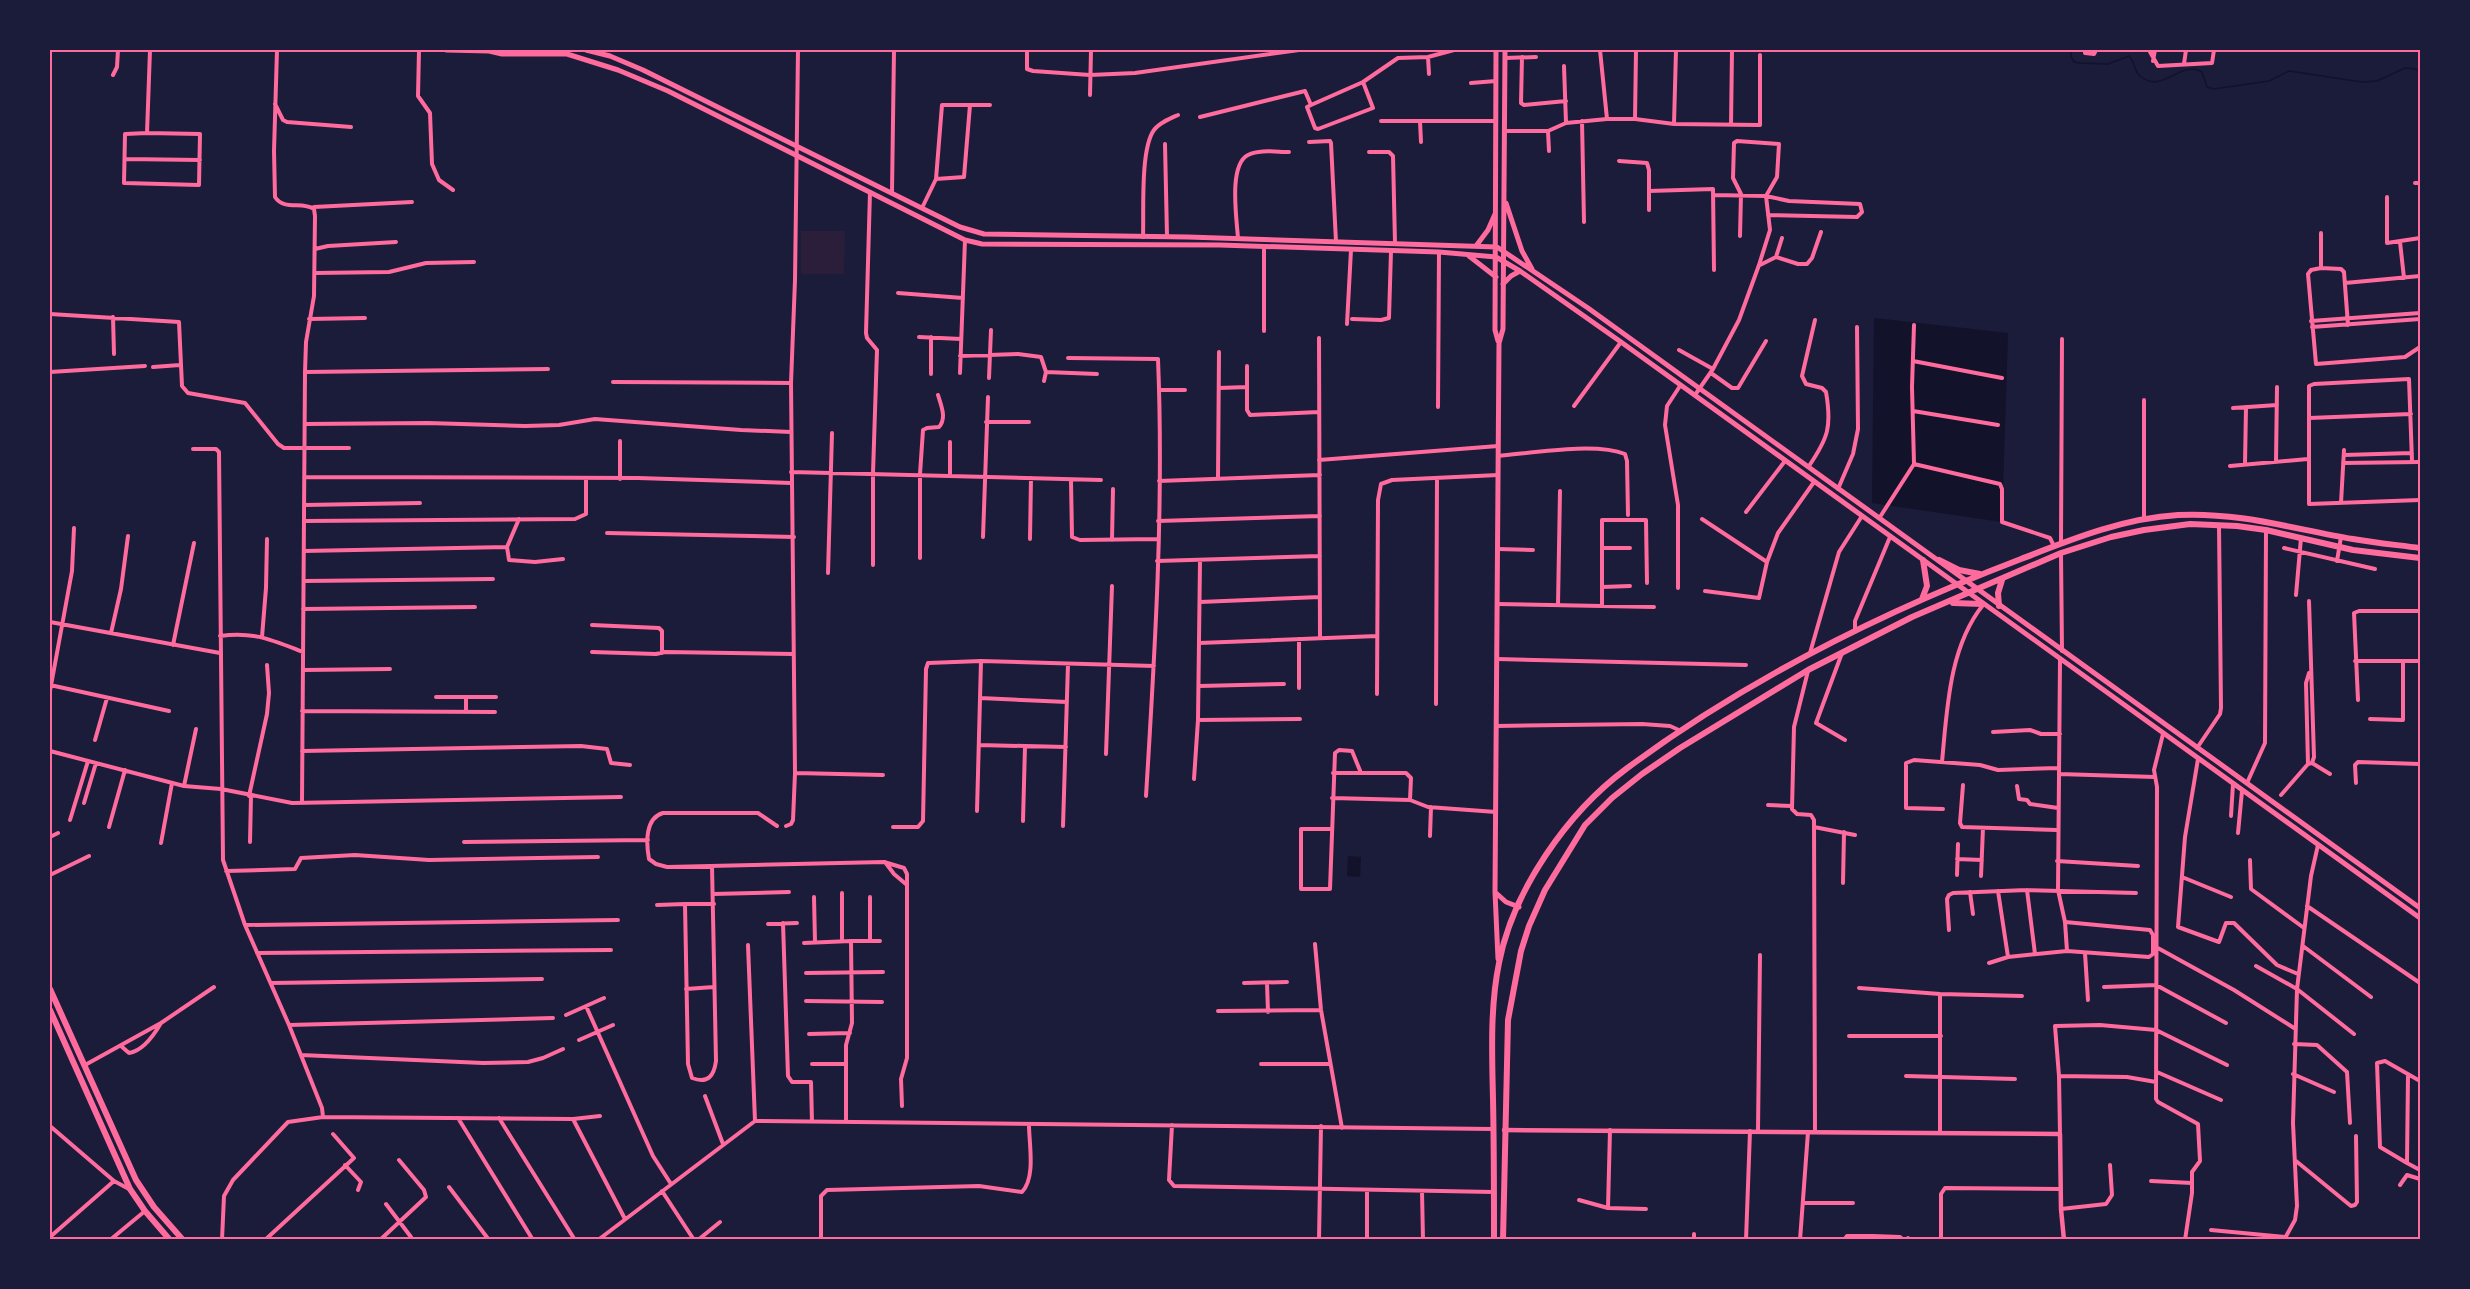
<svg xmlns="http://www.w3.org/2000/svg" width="2470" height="1289" viewBox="0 0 2470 1289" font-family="Jost,sans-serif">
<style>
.green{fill:#2a1e3b}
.water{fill:#12122b}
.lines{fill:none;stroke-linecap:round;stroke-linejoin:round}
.stream{stroke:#12122b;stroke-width:1.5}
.minor{stroke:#ff6b9d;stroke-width:4}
.tertiary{stroke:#ff6b9d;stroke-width:4.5}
.primary{stroke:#ff6b9d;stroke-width:5}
.trunk{stroke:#ff6b9d;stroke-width:6}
.neatline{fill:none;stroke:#ff6b9d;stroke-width:2}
</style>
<rect width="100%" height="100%" fill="#1b1b3a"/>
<path class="green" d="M801,231h44l-1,43h-43z"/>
<path class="water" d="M1874,318l134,15 -6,189 -130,-19z
M1348,856l13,1 -1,20 -13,-1z"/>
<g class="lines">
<path class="stream" d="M2071,50v7l3,5 5,1 29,1 21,-8c6,6 5,15 11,20 22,19 41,-17 62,-4l5,15 7,2 55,-8 20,-10 73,11 15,-1 28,-13 11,1 4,4"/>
<path class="minor" d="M277,50l-3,101 1,46c9,14 27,4 39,12l1,7 -1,80 -8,46 -1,30 -3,431
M419,50l-1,46 12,17 2,51 7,16 14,10
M1027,50v19l6,2 57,4 45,-2 164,-23
M1600,50l7,69
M2085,50v3l9,1 2,-4
M2149,50l9,16 54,-3 2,-13
M1428,57l1,17
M1522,57l-1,46 3,2 42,-4
M1505,58l31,-1
M2153,61l2,-11
M2184,64l2,-14
M1564,66l2,57
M113,75l4,-8 1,-17
M1471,83l25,-2
M1090,95l1,-45
M275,104l8,16 4,2 64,5
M1311,105l-4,2 8,21 3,1 55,-21 -10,-26
M1200,117l105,-26 6,14 52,-23 35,-24 30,-1 26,-7
M1635,119l1,-69
M1381,121h115
M1420,121l1,21
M1582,121l2,101
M1674,124l2,-74
M1731,125l1,-75
M1504,131h44l18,-8 41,-4h28l39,5 86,1v-70
M1548,131l1,20
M147,133l53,1 -1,51 -75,-2 1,-49z
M147,133l3,-83
M1309,142l21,-1 1,2 5,99
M1165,144l2,92
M1369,152h20l4,4 2,87
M125,159l75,1
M1619,161l28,2 2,7v40
M936,179l28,-2 6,-72
M2415,183h5
M1649,191l64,-2 1,81
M870,192l-4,141 1,5 10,12 -4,123v92
M892,192l2,-142
M2387,197v46l33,-5
M314,207l98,-5
M922,208l14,-29 6,-74h48
M2321,233v35l20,1 3,3 4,53
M1740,236l1,-42 -8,-16 1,-35 3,-2 42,3 -2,33 -11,19 23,5 71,3 2,8 -5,5 -89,-2
M1143,237c1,-24 -3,-88 11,-107 5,-7 15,-11 24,-15
M1238,239c-1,-19 -10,-74 10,-84 12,-6 28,-3 41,-3
M2400,242l4,36
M315,249l13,-3 68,-4
M1776,257l6,-19
M1760,265l16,-8 22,7h9l5,-6 9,-26
M2321,268l-10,2 -3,4 8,90 89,-7 15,-10
M315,273l74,-1 37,-9 48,-1
M2345,283l75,-7
M898,293l65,5
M50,314l129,8 3,64 6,7 57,10 33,41 6,4h65
M113,317l1,37
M309,319l56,-1
M1352,319l29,1 8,-2 2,-67
M2311,321l109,-8
M1347,324l4,-74
M2312,327l108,-8
M1264,331v-84
M919,337l42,2
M1319,338l1,300
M1679,350l34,19
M960,356l58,-2 23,3 5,15 -2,9
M1068,358l90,1c6,146 -3,292 -12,437
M1913,361l89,17
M1247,366v44l3,5 69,-3
M153,367l27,-2
M50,372l95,-6
M305,372l243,-3
M1046,372l51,2
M960,373l5,-133
M1711,373l21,15h6l28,-47
M931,374v-37
M989,378l2,-48
M613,382l178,1
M1219,388l28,-1
M1159,390h26
M1695,395l18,-26 26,-49 20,-55 11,-35 -4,-34 -53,-1
M2144,400v119
M1574,406l47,-64
M1438,407l1,-155
M2233,408l44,-3
M1913,411l85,14
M2309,418l102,-4
M986,422h43
M305,424l123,-1 97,3 34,-1 36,-6 146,11 50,2
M620,441v38
M193,449h23l3,3 4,408 22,65 44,100 33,83 1,9 -35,5 -55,58 -9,16 -2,44
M2344,455l68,-2
M1498,456c34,-3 97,-14 127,-2l2,7 1,54
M1319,460l179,-14
M2412,461l-3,-82 -95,5 -5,2v118l111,-4
M2276,462l1,-75
M2343,463l77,-1
M1914,464l86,20 2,5v33l48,16 4,8
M2245,464l1,-57
M1809,466c19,-28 23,-39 17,-74l-4,-4 -16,-4 -4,-8 13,-56
M2230,466l78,-7
M791,472l310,8
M950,475v-33
M304,477l334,1 153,5
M1218,478l1,-126
M1071,481l1,56 8,3 77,-1
M1159,481l161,-6
M1838,489l15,-35 5,-25 -1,-102
M2341,503l3,-53
M304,505l116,-2
M1746,512l39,-51
M1880,517l34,-53 -2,-77 2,-62
M519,519l-12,28 2,13 26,2 28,-3
M1702,519l65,43 11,-29 36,-51
M304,521l271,-2 11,-5v-35
M1158,521l162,-5
M607,533l187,4
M983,537l5,-140
M1030,539l1,-61
M1112,540l1,-51
M2061,543l1,-204
M1602,548h28
M2284,548l91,21
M1498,549l35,1
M304,551l203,-4
M2061,554l1,97
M920,558v-84l3,-44 4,-2 12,-1c8,-9 2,-22 -1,-32
M1157,561l163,-5
M2337,561l4,-24
M828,573l4,-140
M304,581l189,-2
M1602,587l28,-1
M1678,588v-83l-13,-80 2,-19 13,-20
M1705,591l54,7 8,-36
M2296,595l5,-57
M2309,601l5,156 -2,6
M1200,602l120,-5
M1497,604l157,3
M1558,605l2,-114
M1602,606v-86h44l1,63
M303,609l172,-2
M50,622l170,31
M592,625l67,3 3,3v22
M1855,630v-9l35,-84
M111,633l10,-44 7,-53
M220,636c33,-5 52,4 83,16
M262,637l4,-49 1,-49
M1299,639v49
M1199,643l178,-7
M173,645l21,-102
M592,652l64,2 9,-2 128,2
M1810,653l29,-101 23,-36
M1842,653l-26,70 29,17
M1497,659l249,6
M2060,660l-2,230 7,32 2,29
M2355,661h65
M303,670l87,-1
M1808,671l-14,56 -2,82 5,5 14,1 3,5 1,312
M50,685l119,26
M1199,686l85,-2
M50,691l22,-120 2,-43
M1377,694l1,-194 3,-16 11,-4 106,-5
M436,697h60
M980,698l87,4
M2358,700l-4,-87 5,-2h61
M1436,704l1,-225
M302,711l193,1
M466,711v-14
M2370,719l33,1v-59
M1198,720l102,-1
M1496,726l146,-2 28,2 11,5
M1993,732l37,-2 11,4h19
M2163,734l-9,36 3,17 -1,312 2,3 40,22 2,37 -8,11v21l-7,47
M95,740l12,-42
M979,745l87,2
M2197,748l23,-34 1,-6 -2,-182
M50,751l134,35 37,3 71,14 329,-6
M302,751l279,-5 26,3 4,14 19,2
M1106,754l6,-168
M2198,759l-13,78 -7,90 41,15 7,-19h8l43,42 21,9
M1942,762c5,-52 7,-115 41,-157
M2308,764l-2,-81 3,-10
M795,773l88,2
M1333,773h73l5,5 -1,22
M2059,774l96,3
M1194,779l4,-59 2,-159
M2247,783l18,-40 1,-213
M2356,783l-1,-18 3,-3 62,2
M1963,785l-3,38 2,4 95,3
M184,786l12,-57
M2017,786l2,13 8,1 3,4 28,4
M2281,795l27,-31 4,-1 18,11
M249,796l18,-82 2,-21 -2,-28
M1332,798l78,2 18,7 68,5
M84,803l12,-40
M1768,805l24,1
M1943,809l-37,-1v-45l8,-3 66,5 18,5 60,-2
M977,811l4,-150
M2231,816l2,-32
M70,820l18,-59
M1023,821l2,-75
M777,826l-19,-13h-95c-18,5 -17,30 -14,46l7,5 11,3 217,-5 20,6 3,6v184l-6,21 1,27
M786,826l5,-2 2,-4 2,-47 -4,-390 4,-103 3,-230
M1063,826l5,-162
M109,827l16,-57
M893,827h25l5,-6 3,-152 2,-6 53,-2 173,5
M1814,827l41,8
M1332,829h-31v60h29l5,-136 4,-3 13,1 9,22
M2238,833l4,-42
M1430,836l1,-29
M50,837l8,-4
M250,842l1,-46
M464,842l184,-2
M161,843l11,-60
M1957,859l25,1
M2250,860l1,29 53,39
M2057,861l81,5
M885,862l9,12 13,11
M712,866l4,195c-2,15 -8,23 -24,17l-4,-14 -3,-160h29
M226,871l69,-2 6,-11 54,-3 74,5 169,-3
M50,875l39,-19
M1957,875l1,-31
M1981,876l2,-48
M2182,877l49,20
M1843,883l1,-51
M2027,890l8,64
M1998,891l10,66
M1970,892l3,22
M713,894l76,-2
M814,897l1,45
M657,905l28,-1
M2307,906l113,77
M783,923l5,153 4,6h19l1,40
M768,924l29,-1
M245,925l373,-5
M1949,930l-2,-31 2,-4 4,-2 74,-3 109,3
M842,941v-48
M870,941v-44
M804,943l47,-2
M1315,944l6,66 21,118
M748,945l7,176
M2303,946l68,51
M2156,947l78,43 60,38
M257,953l354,-3
M2085,953l3,47
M1989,963l19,-6 59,-6 82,6 4,-3v-19l-3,-5 -85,-8
M2256,966l41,23 57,45
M806,973l77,-1
M271,983l271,-4
M1244,983l43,-1
M1267,983l1,29
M2104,987l52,-2 70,38
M1859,988l81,6 82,2
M686,989l28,-2
M1940,994v139
M806,1001l76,1
M586,1006l67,150 18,28
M1218,1011l103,-1
M566,1015l38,-17
M289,1025l264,-7
M809,1034l41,-1
M1849,1036h92
M579,1040l34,-15
M2294,1044l23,1 30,27 3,51
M121,1046l8,7c14,-2 25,-18 32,-30
M301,1055l182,8 45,-1 15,-4 20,-9
M812,1064h34
M1261,1064h69
M85,1065l76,-42 53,-36
M2157,1072l64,28
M2293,1074l41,18
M2408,1074l-1,89 -27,-16 -3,-84 8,-2 35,20
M1906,1076l109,3
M2059,1076l68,1 29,5
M705,1096l18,48
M323,1117l250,2 27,-3
M458,1118l75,122
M499,1118l76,122
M573,1119l52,100
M846,1122v-77l6,-22 -1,-82h29
M1172,1125l-3,55 5,6 319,6
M50,1126l64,55 15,8
M1610,1130l-2,78 38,1
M1758,1131l2,-176
M2060,1134l-1,-58 -4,-50 45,-1 56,5 71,35
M2296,1161l55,45 4,-1 2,-3 -1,-66
M2407,1163l13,7
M345,1165l16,17 -3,8
M2151,1181l41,2
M2400,1185l7,-10 13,4
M449,1187l40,53
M662,1191l32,49
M1422,1191l1,49
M1579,1200l29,8
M1803,1203h50
M386,1204l25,33
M2061,1209l45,-5 6,-9 -2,-30
M2211,1230l74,7
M50,1237l64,-56
M110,1240l35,-29
M265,1240l89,-82 -21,-24
M380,1240l46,-43 -2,-7 -25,-30
M598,1240l157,-119 738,8
M698,1240l22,-18
M821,1240v-44l6,-6 152,-4 43,6c14,-15 7,-48 7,-67
M1319,1240l2,-114
M1367,1240v-50
M1694,1240v-6
M1746,1240l4,-109
M1800,1240l8,-108
M1844,1240l3,-4h26
M1872,1240l1,-4 27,1 3,3
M1908,1240v-2
M1941,1240v-46l4,-6 115,1
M2284,1240l11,-20 2,-14 -4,-83 4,-134 14,-113 7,-31"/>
<path class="tertiary" d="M1504,1130l556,4 1,75 3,31"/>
<path class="primary" d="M446,50l43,1 13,3h65l51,16 50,21 297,149 17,4 238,1 219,7 57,5 24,14 101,71 799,576
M586,50l24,6 33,14 317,157 24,7 204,3 309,10 91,61 832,600
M1496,50l-1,280 3,11
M1506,203l16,48 10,18
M1476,246l12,-16 7,-16
M1469,256l27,21
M1503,284l8,-8 9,-5
M1496,893l10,9 13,5
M1498,959l-3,-67 4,-549 4,-14 2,-279"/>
<path class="trunk" d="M1939,560l20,10 21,4
M1922,599l5,-13 -4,-26
M1953,603l29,1
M1999,606l-1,-13 4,-13
M50,989l86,191 18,27 29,33
M50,1010l80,179 15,22 25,29
M1494,1240c0,-47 0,-94 -1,-141 -1,-45 -3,-92 6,-136 14,-73 69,-151 127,-194 120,-89 256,-157 395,-210 51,-20 103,-41 157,-44 62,-3 115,14 175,24 22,4 45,6 67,9
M1503,1240l5,-220 13,-69 8,-25 16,-36 40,-65 27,-27 30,-24 38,-26 128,-78 104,-53 149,-64 50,-16 33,-7 46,-6 47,2 29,4 87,20 67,8"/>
</g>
<rect width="2470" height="1289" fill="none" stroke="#1b1b3a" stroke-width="102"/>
<rect x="51" y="51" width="2368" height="1187" class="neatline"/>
</svg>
